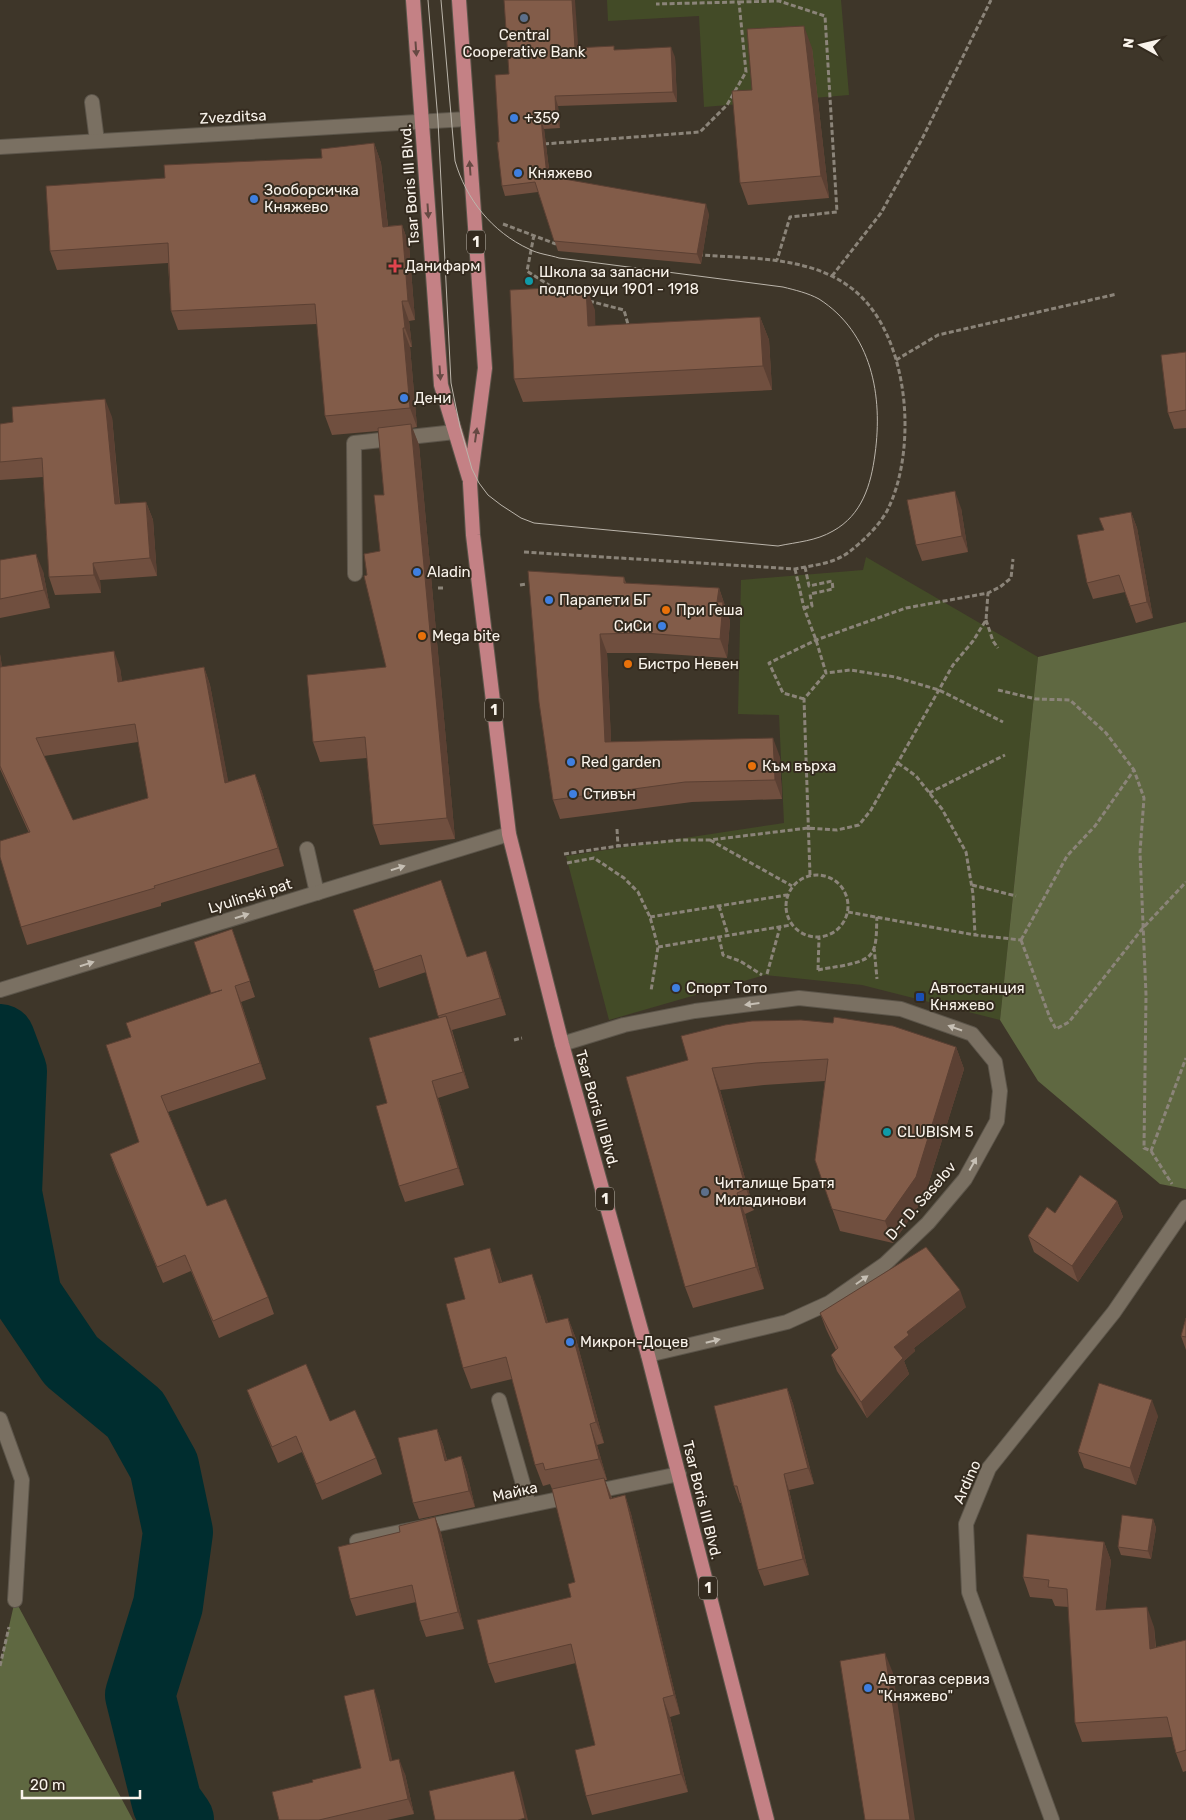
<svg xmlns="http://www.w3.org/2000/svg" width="1186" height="1820" viewBox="0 0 1186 1820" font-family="Rubik,sans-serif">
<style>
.green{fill:#434b27}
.forest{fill:#5f6841}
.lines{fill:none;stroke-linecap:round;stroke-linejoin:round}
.river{stroke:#002d2f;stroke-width:70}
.service-casing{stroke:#5c554a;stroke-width:16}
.minor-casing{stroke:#5c554a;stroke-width:16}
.primary-casing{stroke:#5c554a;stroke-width:16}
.path{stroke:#8b8479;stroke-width:3;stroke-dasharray:5 2.5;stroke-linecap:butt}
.service{stroke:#7a7062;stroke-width:14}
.minor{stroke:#7a7062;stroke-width:14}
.primary{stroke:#c48185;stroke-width:14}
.tram{stroke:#bbb5ab;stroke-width:1}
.wall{fill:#704f3f;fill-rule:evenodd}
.shaded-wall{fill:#5b4033}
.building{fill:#825c49;stroke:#5b4033;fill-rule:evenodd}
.oneway{fill:#664943}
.oneway2{fill:#c6bfb4}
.service-dot{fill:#5c6f8a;stroke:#342b1f;stroke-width:2}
.shop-dot{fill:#3f7fe0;stroke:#342b1f;stroke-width:2}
.health-dot{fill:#e0444e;stroke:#342b1f;stroke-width:2}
.culture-dot{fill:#0f9aa8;stroke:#342b1f;stroke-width:2}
.food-dot{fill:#e8710a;stroke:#342b1f;stroke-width:2}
.transit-dot{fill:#1a4fb4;stroke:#342b1f;stroke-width:2}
.labels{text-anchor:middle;stroke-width:4;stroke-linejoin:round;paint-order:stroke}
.shield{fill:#342b1f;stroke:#beb7ae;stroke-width:1}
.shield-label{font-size:14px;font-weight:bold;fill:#f9f3eb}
.poi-label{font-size:15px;fill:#f9f3eb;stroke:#342b1f;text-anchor:start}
.street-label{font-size:15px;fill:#f9f3eb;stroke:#342b1f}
</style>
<rect width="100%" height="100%" fill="#3e3629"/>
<path class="green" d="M607,0h234l8,95 -145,12 -5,-91 -91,5z
M866,557l172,100 -38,363 -138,-35 -97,-10 -156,45 -43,-164 218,-33 -5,-108 -41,-1 3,-134 122,-10z"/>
<path class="forest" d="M1186,622v567l-26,-5 -122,-103 -38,-61 38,-363z
M15,1600l118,220h-133v-154z"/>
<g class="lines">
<path class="river" d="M0,1039l12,32 -5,122 20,103 44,65 64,53 29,52 14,66 -10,73 -28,90 27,108 12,17"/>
<g class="service-casing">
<path id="service" d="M92,102l5,39
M355,574l-1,-131 101,-11
M307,849l10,44
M499,1400l30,105"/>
</g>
<g class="minor-casing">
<path id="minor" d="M0,147l467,-28
M0,990l509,-156
M562,1044l62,-19 71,-14 104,-13 102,11 71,25 23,28 5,29 -3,30 -32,58 -37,44 -43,41 -56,39 -42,19 -139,33
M0,1419l22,61 -7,120
M357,1541l322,-67
M1052,1820l-83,-228 -3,-68 23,-56 125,-156 72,-105"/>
</g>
<g class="primary-casing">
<path id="primary" d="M413,0l28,385 28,93
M459,0l26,368 -15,115 3,52 36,299 53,210 86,311 119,465"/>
</g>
<path class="path" d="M739,2l40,-1 46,15 12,196 -47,5 -13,43
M544,144l156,-12 27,-27 19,-33 -7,-70 -83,2
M503,224l53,20
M534,235l-7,36 28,18
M832,276l49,-63 40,-72 70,-141
M589,301l35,9 5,18
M896,360l42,-25 179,-41
M524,552l271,17c19,-4 38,-5 54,-17 14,-11 29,-25 38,-41 31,-61 23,-174 -32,-220 -42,-35 -102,-32 -153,-36
M795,569l9,39 12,32 10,33 24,-3 45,7 44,13 64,32
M520,585l6,-1
M438,588h6
M804,608l8,-2 -2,-12 23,-5 -1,-8 -23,5 -4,-19
M986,620l7,21 5,7
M998,690l38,9 34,1 36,33 28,37
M804,699l-21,-6 -14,-30 47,-23 90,-32 82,-15 12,-6 11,-9 2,-19
M898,763l18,13 26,33 24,43 7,42 2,41
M929,793l76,-38
M617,829l1,17 63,-6h29l98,-12 29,2 22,-5 12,-15 82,-145 20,-24 13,-21 2,-27
M710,840l82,46
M564,854l54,-8
M567,863l27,-5 30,20 14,14 12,25 8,30 -7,44
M786 906a31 31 0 1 1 62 0a31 31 0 1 1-62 0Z
M810,875l-6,-176 22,-26
M972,885l44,11
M719,906l9,29
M848,912l127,23 46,5
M650,917l137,-22
M719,937l4,18 17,6 22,14
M1021,940l46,-84 28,-30 39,-56 10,28 -4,54 6,143 -2,153 7,3 35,-93
M1021,940l29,78 6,11 13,-7 73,-93 44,-47
M658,947l133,-22
M874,947l3,32
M818,970c12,-3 44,-5 52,-15 8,-8 6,-27 7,-38
M818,970l1,-32
M767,974l13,-47
M514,1040l8,-2
M1151,1151l21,33
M0,1666l9,-39"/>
<use href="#service" class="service"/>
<use href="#minor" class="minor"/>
<use href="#primary" class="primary"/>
<path class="tram" d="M428,0l10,121 13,262 9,44 12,42 7,14 9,12 13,10 20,13 13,5 244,23c19,-4 38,-5 55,-15 29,-16 38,-46 42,-77 8,-58 -3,-121 -56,-155 -11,-6 -24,-9 -36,-12l-224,-29c-9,-3 -21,-4 -30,-9 -37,-17 -63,-50 -74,-88l-14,-161"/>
</g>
<path class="wall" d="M578,48l37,2 60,7 2,45 -119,4 2,22 -16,1 6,48 159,37 -8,50 -143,-13 -20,-59 -33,4 -3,-10 -3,-44 10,-68z
M812,48l17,150 -81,7 -8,-22 12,-93z
M374,143l7,20 7,63 14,-1 7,20 6,75 -6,1 3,26h-2l7,80 -5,1 7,17 36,394 -75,6 -7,-20 -6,-67 -47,4 -7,-20 73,-75 -19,-92 13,-24 4,-56 -6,-64 -46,4 -7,-19 -8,-92 -139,6 -7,-19 -3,-48 -111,7 -7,-19 272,-93z
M595,310v16l165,-9 9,23 3,50 -249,12 -9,-23z
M1186,352v76l-12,1 -6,-16z
M112,417l8,87 26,-2 7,18 4,56 -57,4 1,13 -46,2 -6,-18 -6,-100 -43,3v-56z
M961,508l7,44 -46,9 -6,-16z
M1131,512l6,16 16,90 -17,5 -11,-31 -32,7 -6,-16 17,-53z
M0,561l43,10 7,37 -50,10z
M624,577l2,6 93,5 11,33 -3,37 -76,-5h-44l4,89 169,15 2,42 -90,3 -132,17 -7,-19 -14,-98z
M0,654l2,13 118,1 2,14 82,-15 6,18 18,97 27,-8 7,18 22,74 -123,37v3l-134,39 -6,-18 8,-94 -29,-64zM138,742l10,56 -75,22 -29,-64z
M441,880l26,77 25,11 14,47 -54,15 17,58 -31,10 26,87 -59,17 -6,-16 -12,-83 52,-85 -13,-46 -47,16 -5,-17z
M232,929l23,68 -14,5 25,77 -98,33 39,94 61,91 6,17 -55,24 -28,-67 -28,12 -47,-112 -6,-17 29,-12 -8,-105 80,-44z
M956,1047l8,22 -40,129 -31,45 -53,-12 -25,-71 10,-79 -61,4 -44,5 34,120 -9,4 19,75 -71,19 -8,-21 3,-227z
M1117,1201l6,16 -45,65 -44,-30 -6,-16 27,-23z
M498,1269l4,13 38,13 8,28 20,-5 8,21 28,104 -7,2 10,35h-2l7,18 13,-3 6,19 49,200 -10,3 18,75 -96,23 -6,-19 9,-51 -19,-82 -81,20 -7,-19 83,-67 4,-15 -23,-93 -2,-5 -7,2 -8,-21 -23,-86 -41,10 -8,-21 2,-69z
M966,1307l-52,41 1,3 -11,10 5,13 -42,44 -30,-47 -6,-16 5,-5 -10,-21 -6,-16z
M1186,1318v32l-5,-14z
M787,1388l6,16 21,80 -25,6 20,85 -45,11 -6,-16 -17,-67h-1l-6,-17z
M247,1390l83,31 46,37 6,16 -60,26 -20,-48 -24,11 -25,-57z
M1158,1416l-22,69 -52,-17 -6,-16z
M437,1429l6,16 4,15 14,-4 6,17 8,34 -56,12 -6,-16z
M435,1517l6,16 23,96 -38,8 -6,-16 -4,-19 -60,14 -6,-17 50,-67z
M1153,1519l3,9 -5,31 -30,-4 -3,-8z
M1104,1542l7,19 -6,49 49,17 2,20 30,-7v131l-3,1 -7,-19 -4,-16 -90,5 -7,-19 -6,-116 -14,-1 -3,-7 -22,-2 -7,-20z
M379,1704l13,57 13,13 9,40 -27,6h-108l34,-38 48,-14z"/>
<path class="shaded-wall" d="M572,0h3l4,58 -4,-10z
M804,26l8,22 17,150 -8,-22z
M671,47l4,10 2,45 -4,-10z
M555,96l3,10 2,22 -4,-10z
M541,119l3,10 7,57 -4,-10z
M374,143l7,20 9,83 -7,-19z
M706,204l3,10 -8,50 -4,-10z
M402,225l7,20 6,75 -7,-19z
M586,286l9,24 1,40 -8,-24z
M402,301l7,20 3,26 -7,-19z
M760,317l9,23 3,50 -9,-24z
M403,328l7,19 7,80 -7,-19z
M105,399l7,18 9,105 -6,-18z
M411,424l8,21 36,394 -8,-21z
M955,491l6,17 7,44 -6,-16z
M146,502l7,18 4,56 -7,-18z
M1131,512l6,16 16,90 -6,-16z
M36,554l7,17 7,37 -6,-18z
M93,563l7,17 1,13 -7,-18z
M719,588l11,33 -3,37 -7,-19 -3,-37z
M600,634l7,19 5,108 -7,-19z
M114,651l6,17 5,32 -7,-18z
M0,654l5,31 -5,-15z
M204,667l6,18 22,116 -7,-18z
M773,738l7,19 2,42 -7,-19z
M255,774l7,18 22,74 -6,-18z
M486,951l6,17 14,47 -6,-17z
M235,986l6,16 25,77 -6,-16z
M446,1016l6,16 17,56 -6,-16z
M956,1047l8,22 -40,129 -31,45 -8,-22z
M712,1068l8,22 34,120 -8,-21z
M432,1081l6,17 26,87 -6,-17z
M737,1193l8,21 19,75 -8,-22z
M1117,1201l6,16 -45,65 -6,-16z
M490,1248l8,21 9,35 -8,-21z
M532,1274l8,21 14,50 -8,-22z
M960,1290l6,17 -52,41 1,3 -11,10 5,13 -42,44 -6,-16 33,-55 13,-15z
M568,1318l8,21 28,104 -8,-21z
M787,1388l6,16 21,80 -6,-16z
M1152,1400l6,16 -22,69 -6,-17z
M590,1424l7,21 10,35 -8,-21z
M437,1429l6,16 8,32 -6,-16z
M461,1456l6,17 8,34 -6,-16z
M784,1474l5,16 20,85 -6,-16z
M604,1478l7,19 6,20 -7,-18z
M625,1495l6,19 49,200 -6,-19z
M435,1517l6,16 23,96 -6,-17z
M1153,1519l3,9 -5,31 -3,-8z
M1104,1542l7,19 -8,69 -7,-20z
M1147,1607l7,20 3,41 -7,-19z
M885,1653l8,20 22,147h-5z
M374,1689l5,15 17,72 -6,-15z
M663,1698l7,19 18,75 -7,-18z
M399,1759l6,15 9,40 -6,-15z
M514,1771l6,16 8,33h-2l-1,-2z"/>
<path class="building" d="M504,0h68l3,48 39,-2v4l57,-3 2,45 -118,4 1,22 -15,1 6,57 159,28 -9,50 -143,-13 -19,-59 -33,4 -5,-44h2l-4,-67 14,-1z
M804,26l17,150 -81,7 -8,-92 20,-1 -5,-61z
M374,143l9,84 19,-2 6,76h-6l3,27h-2l7,80 -85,8 -10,-112 -144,7 -3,-68 -118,8 -4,-65 119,-8 -1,-13 158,-7 -1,-9z
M586,286l2,40 172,-9 3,49 -249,13 -4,-89z
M1186,352v58l-18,3 -7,-58z
M105,399l10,105 31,-2 4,56 -57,5 1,12 -45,2 -7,-119 -42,4v-38l13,-2 -1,-15z
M411,424l36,394 -74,7 -8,-88 -52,5 -6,-67 79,-8 -22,-91 3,-1 -3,-21 16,-3 -6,-56h10l-6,-67z
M955,491l7,45 -46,9 -9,-45z
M1131,512l16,90 -17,4 -11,-31 -32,8 -10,-48 27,-5 -5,-12z
M36,554l8,36 -44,9v-39z
M528,571l96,6v6l95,5 -2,14h6l-3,37 -76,-6 -44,1 5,108 168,-4 2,42 -90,2 -132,18 -14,-98z
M114,651l4,31 86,-15 21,116 30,-9 23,74 -124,38 1,2 -134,39 -21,-70v-16l30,-9 -30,-66v-99zM135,724l13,74 -75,22 -37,-82z
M441,880l26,77 19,-6 14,47 -62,18 -17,-61 -47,16 -21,-61z
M232,929l18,52 -15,5 25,77 -99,33 46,110 19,-7 42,98 -55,24 -28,-66 -28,12 -47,-113 29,-12 -33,-97 25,-8 -5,-14 96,-33 -11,3 -17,-51z
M446,1016l17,56 -31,9 26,87 -59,18 -23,-80 11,-3 -18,-65z
M834,1017l59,9 63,21 -40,130 -31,44 -53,-12 -17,-49 13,-101 -72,4 -44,5 34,121 -9,4 19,74 -71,20 -59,-210 62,-17 -7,-24 44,-11 27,-4 49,-1 32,3z
M1080,1175l37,26 -45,65 -44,-30 19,-29 8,6z
M926,1247l34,43 -53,42 2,3 -15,12 9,11 -42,44 -30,-47 7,-7 -18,-35z
M490,1248l9,35 33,-9 14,49 22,-5 28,104 -6,2 9,35 -54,11 -2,-7 -8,2 -29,-108 -43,11 -17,-64 19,-5 -11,-41z
M1186,1318v19l-5,-1z
M306,1364l24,57 25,-11 21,48 -60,26 -20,-48 -24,11 -25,-57z
M1099,1383l53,17 -22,68 -52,-16z
M787,1388l21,80 -24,6 19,85 -45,11 -21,-84h-3l-20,-80z
M437,1429l8,32 16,-5 8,35 -56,12 -15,-65z
M604,1478l6,21 15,-4 49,200 -11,3 18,76 -95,22 -11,-46 20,-5 -24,-101 -83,20 -11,-44 94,-23 -3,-13 7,-2 -23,-93z
M1122,1515l31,4 -5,32 -30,-4z
M435,1517l23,95 -38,9 -8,-36 -62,14 -12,-52 62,-15 -1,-6z
M1027,1534l77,8 -8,68 51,-3 3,42 36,-9v110l-10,3 -9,-36 -92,6 -8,-134 -19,-2 1,-7 -26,-3z
M885,1653l25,167h-45l-25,-159z
M374,1689l16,72 9,-2 9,40 -89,21h-40l-7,-28 41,-10 -1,-2 49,-12 -17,-72z
M514,1771l11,47 -7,2h-83l-6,-29z"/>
<defs><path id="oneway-solid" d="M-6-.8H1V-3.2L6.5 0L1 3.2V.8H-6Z" transform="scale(1.25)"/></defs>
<g class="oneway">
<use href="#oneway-solid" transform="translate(416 49) rotate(86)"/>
<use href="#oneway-solid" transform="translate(470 168) rotate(-94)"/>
<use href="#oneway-solid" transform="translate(428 211) rotate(86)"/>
<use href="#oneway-solid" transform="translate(440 373) rotate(86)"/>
<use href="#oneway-solid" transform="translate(476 435) rotate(-82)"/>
</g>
<g class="oneway2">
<use href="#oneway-solid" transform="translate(398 868) rotate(-17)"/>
<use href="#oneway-solid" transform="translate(242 916) rotate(-17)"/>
<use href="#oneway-solid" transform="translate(87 964) rotate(-17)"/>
<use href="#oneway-solid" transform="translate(752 1004) rotate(173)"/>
<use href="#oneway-solid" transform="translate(955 1028) rotate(-161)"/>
<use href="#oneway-solid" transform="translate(973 1164) rotate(-61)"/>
<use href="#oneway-solid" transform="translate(862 1280) rotate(-35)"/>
<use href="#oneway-solid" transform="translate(713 1341) rotate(-14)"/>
</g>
<g class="service-dot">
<circle cx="524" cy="18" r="5"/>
<circle cx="705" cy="1192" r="5"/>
</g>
<g class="shop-dot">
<circle cx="514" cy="118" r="5"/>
<circle cx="518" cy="173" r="5"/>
<circle cx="254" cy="199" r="5"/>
<circle cx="404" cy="398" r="5"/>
<circle cx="417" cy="572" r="5"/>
<circle cx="549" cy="600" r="5"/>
<circle cx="662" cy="626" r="5"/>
<circle cx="571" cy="762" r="5"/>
<circle cx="573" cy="794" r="5"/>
<circle cx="676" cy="988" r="5"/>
<circle cx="570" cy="1342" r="5"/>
<circle cx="868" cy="1688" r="5"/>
</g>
<path class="health-dot" d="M392.5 258.5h5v5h5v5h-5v5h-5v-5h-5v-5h5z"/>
<g class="culture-dot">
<circle cx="529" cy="281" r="5"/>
<circle cx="887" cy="1132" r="5"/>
</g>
<g class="food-dot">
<circle cx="666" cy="610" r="5"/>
<circle cx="422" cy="636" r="5"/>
<circle cx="628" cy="664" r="5"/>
<circle cx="752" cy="766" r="5"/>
</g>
<rect class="transit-dot" x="915" y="992" width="10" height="10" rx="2.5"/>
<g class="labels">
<g class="shield">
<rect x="467" y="230.5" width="18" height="23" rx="4"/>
<rect x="485" y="698.5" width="18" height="23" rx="4"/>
<rect x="596" y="1187.5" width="18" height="23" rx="4"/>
<rect x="699" y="1576.5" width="18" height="23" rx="4"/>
</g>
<g class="shield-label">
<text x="476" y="247">1</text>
<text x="494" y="715">1</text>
<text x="605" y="1204">1</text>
<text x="708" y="1593">1</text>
</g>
<g class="poi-label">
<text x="524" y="40" text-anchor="middle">Central<tspan x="524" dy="17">Cooperative Bank</tspan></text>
<text x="524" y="123">+359</text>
<text x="528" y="178">Княжево</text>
<text x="264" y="195">Зооборсичка<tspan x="264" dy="17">Княжево</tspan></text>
<text x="405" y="271">Данифарм</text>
<text x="539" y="277">Школа за запасни<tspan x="539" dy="17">подпоруци 1901 - 1918</tspan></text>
<text x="414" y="403">Дени</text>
<text x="427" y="577">Aladin</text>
<text x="559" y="605">Парапети БГ</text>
<text x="676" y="615">При Геша</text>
<text x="652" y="631" text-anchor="end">СиСи</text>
<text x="432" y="641">Mega bite</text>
<text x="638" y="669">Бистро Невен</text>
<text x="581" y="767">Red garden</text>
<text x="762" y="771">Към върха</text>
<text x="583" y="799">Стивън</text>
<text x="686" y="993">Спорт Тото</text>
<text x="930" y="993">Автостанция<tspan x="930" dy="17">Княжево</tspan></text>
<text x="897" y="1137">CLUBISM 5</text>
<text x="715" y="1188">Читалище Братя<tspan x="715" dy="17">Миладинови</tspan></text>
<text x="580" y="1347">Микрон-Доцев</text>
<text x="878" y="1684">Автогаз сервиз<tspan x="878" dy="17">"Княжево"</tspan></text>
</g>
<g class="street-label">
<text transform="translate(233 117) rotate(-3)" y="5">Zvezditsa</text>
<text transform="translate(410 185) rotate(-94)" y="5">Tsar Boris III Blvd.</text>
<text transform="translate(250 896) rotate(-17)" y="5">Lyulinski pat</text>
<text transform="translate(597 1109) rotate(74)" y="5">Tsar Boris III Blvd.</text>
<text transform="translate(921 1201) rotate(-49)" y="5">D-r D. Saselov</text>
<text transform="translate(967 1482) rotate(-66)" y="5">Ardino</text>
<text transform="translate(515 1492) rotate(-12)" y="5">Майка</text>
<text transform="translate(702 1500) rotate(76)" y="5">Tsar Boris III Blvd.</text>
</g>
</g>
<g transform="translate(1141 45) rotate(278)" stroke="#342b1f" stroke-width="4" paint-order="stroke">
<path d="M0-4L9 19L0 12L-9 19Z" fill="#f9f3eb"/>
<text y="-8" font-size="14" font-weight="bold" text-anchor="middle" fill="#f9f3eb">N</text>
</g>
<path d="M22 1790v8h118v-8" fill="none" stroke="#f9f3eb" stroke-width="2.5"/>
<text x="30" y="1790" font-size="15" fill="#f9f3eb" stroke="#342b1f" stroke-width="4" paint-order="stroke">20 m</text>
</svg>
